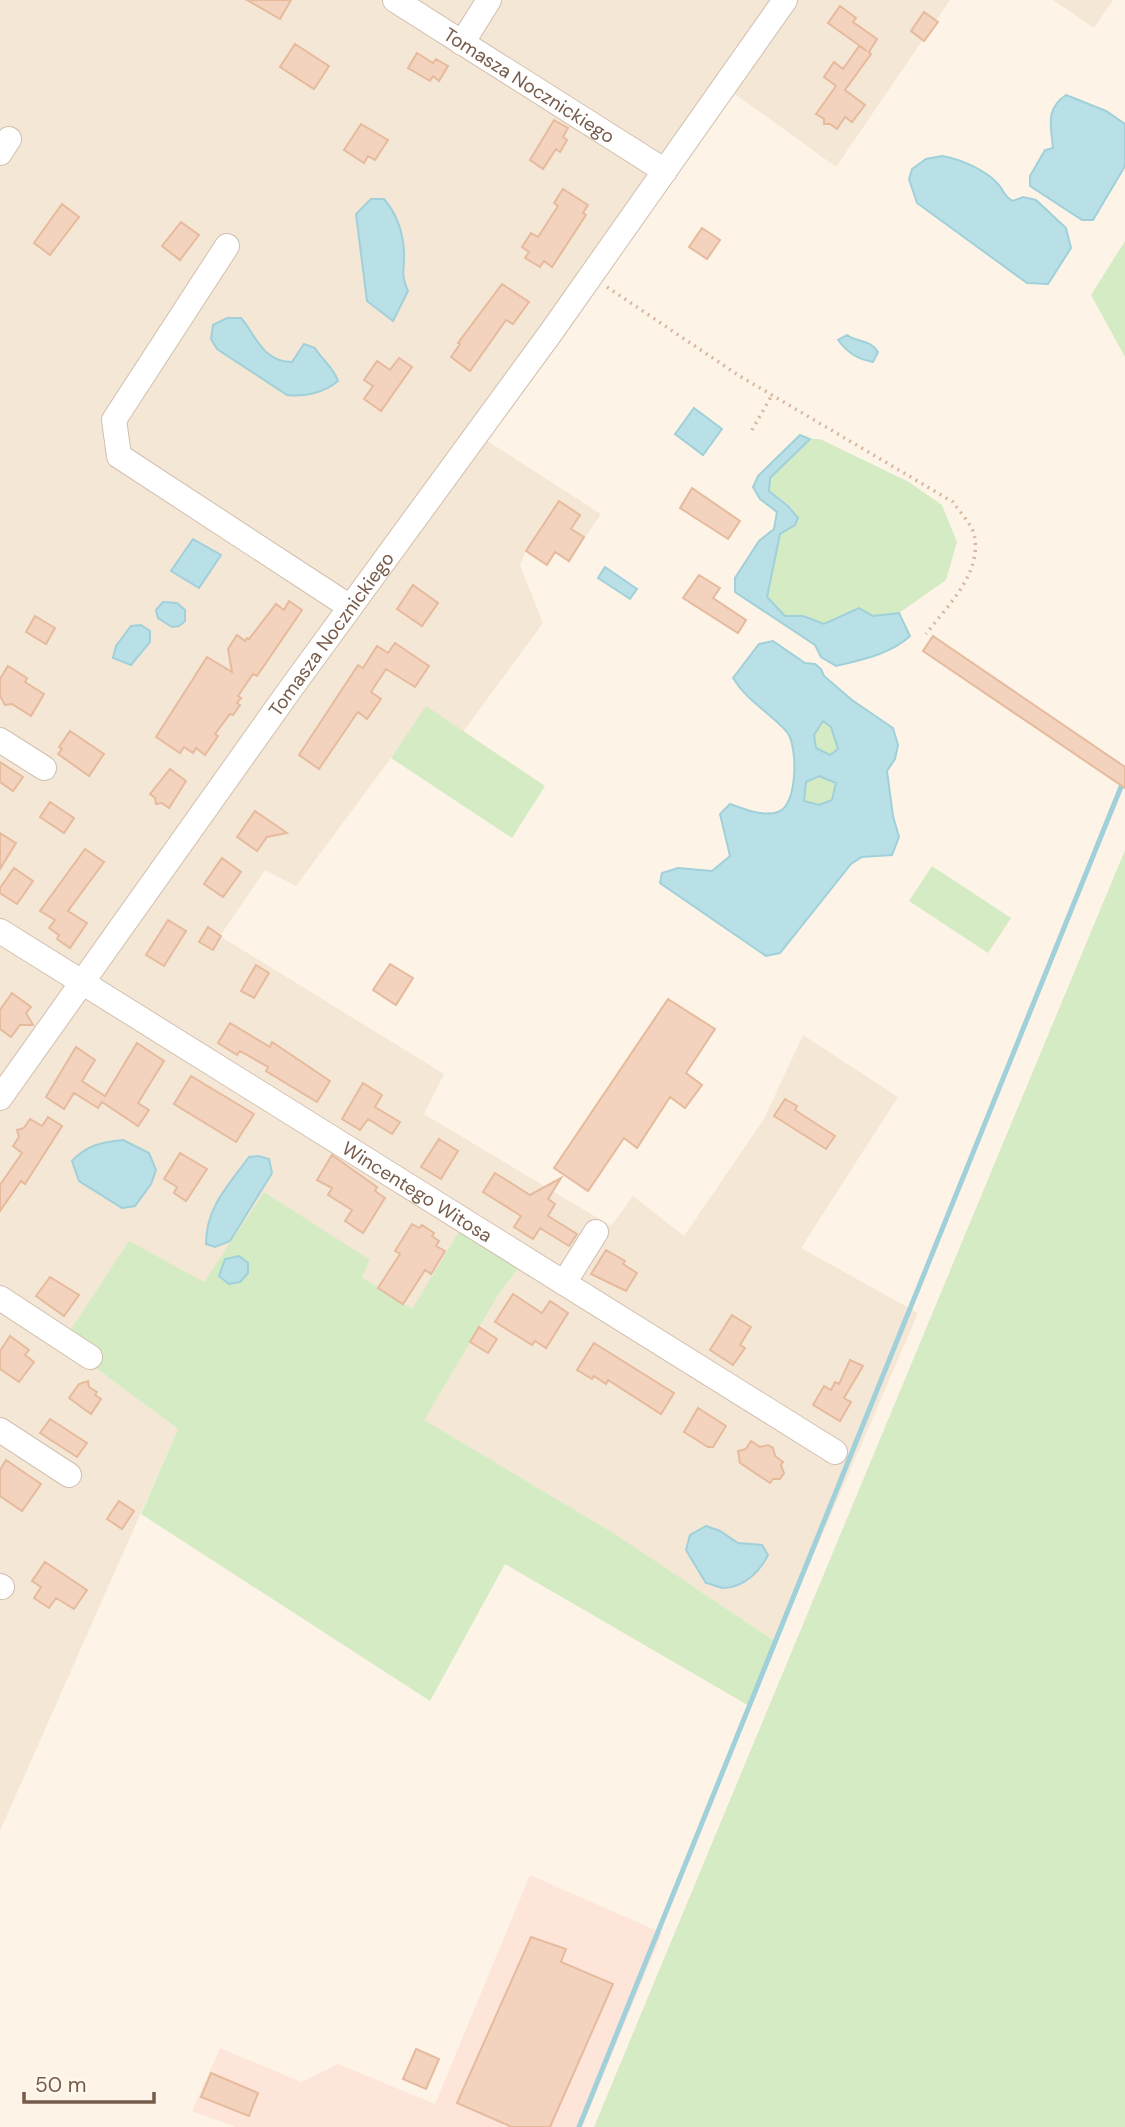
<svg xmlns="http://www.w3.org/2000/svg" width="1125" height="2127" viewBox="0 0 1125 2127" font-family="'DM Sans',sans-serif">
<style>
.residential{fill:#f5e7d5}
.commercial{fill:#fde5da}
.green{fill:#d4ebc4}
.water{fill:#bae0e7;stroke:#a0d0d9;stroke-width:2;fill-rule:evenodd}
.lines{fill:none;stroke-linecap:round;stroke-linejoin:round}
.stream{stroke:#a0d0d9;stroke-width:5}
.building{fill:#f3d3bd;stroke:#e6ba9d;stroke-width:2}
.minor-casing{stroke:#d1bfae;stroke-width:26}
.path{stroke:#d8b7a0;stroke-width:3.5;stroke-dasharray:2 5;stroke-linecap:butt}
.minor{stroke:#fff;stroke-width:24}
.labels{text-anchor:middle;stroke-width:6;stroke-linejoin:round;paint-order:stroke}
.street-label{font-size:19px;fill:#775b4a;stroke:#fff8ed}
</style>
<rect width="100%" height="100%" fill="#fdf4e7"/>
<path class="residential" d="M0,0h950l-114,167 -115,-83 -246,349 126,81 -32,47 -14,-9 -8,13 -21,-14 -6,14 23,58 -80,109 -37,-25 -35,51 -95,128 -31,-16 -45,66 224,138 -20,40 187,112 22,-30 51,40 80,-117 39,-84 95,62 -97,151 117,65 -142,329 -161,-108 -192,-114 77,-128 25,-32 -62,-34 -51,83 -50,-32 8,-17 -166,23 -142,60 116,86 -178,402z
M1053,0h60l-19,28z"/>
<path class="commercial" d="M530,1875l132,58 -80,194h-347l-43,-16 28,-63 81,34 37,-18 97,40z"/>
<path class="green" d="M1125,241v116l-34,-62z
M810,439h10l89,43 33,23 15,37 -11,38 -47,33 -26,3 -14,-8 -34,16 -22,-8h-18l-18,-19 13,-64 15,-8 3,-7 -9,-13 -20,-15 1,-12z
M426,706l119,80 -33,52 -121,-80z
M823,721l8,6 7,23 -8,5 -13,-7 -3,-13z
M819,775l17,8 -4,17 -13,5 -15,-4 1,-19z
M1125,850v1277h-531z
M932,866l79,52 -23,35 -79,-52z
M264,1192l106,68 -8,17 50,32 51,-84 62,35 -25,32 -76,128 191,114 161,108 -25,65 -246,-143 -75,137 -289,-187 37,-85 -116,-86 67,-102 75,41z"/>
<path class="water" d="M1066,95l40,16 19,13v42l-32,54h-11l-52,-34v-10l15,-26 8,-2c-2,-22 -8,-39 13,-53z
M942,156c18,3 44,14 56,28 7,8 6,13 15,17l10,-4 13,3 30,28 5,20 -23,36 -21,-1 -110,-80 -8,-24 3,-10 14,-10z
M371,199h13c12,14 19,33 20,53 1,17 -4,22 4,39l-15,30 -26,-20 -11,-87z
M227,318h14c16,19 22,44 51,44l12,-18 11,4c7,12 19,20 23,33 -14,12 -34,16 -51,14l-70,-46 -6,-10 2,-14z
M847,335c11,8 23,4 31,17l-5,10c-16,-3 -25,-9 -35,-22z
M694,408l28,21 -19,26 -28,-21z
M800,435l10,4 -40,39 -1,13 19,15 10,12 -3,7 -15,9 -13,63 18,19h18l21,8 35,-16 14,8 26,-3 11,23c-19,18 -49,24 -74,30l-15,-9 -6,-12 -80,-53v-14l24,-37 15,-12 3,-17 -17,-13 -7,-12 5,-11z
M193,539l28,16 -22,33 -28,-17z
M605,567l32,22 -7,10 -32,-21z
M163,602l14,1 8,7v11l-6,5 -7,1 -14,-9 -2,-8z
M141,625l9,6v11l-19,23 -18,-7 3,-12 15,-20z
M773,641l32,22 10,1 6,5 3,7 28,24 41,28 5,17 -3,14 -8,12 6,45 6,21 -7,18 -30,2 -11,7 -71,89 -14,3 -106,-73 2,-10 16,-5 34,3 18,-15 -10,-42 10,-10c15,5 32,13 48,8 20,-6 20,-66 9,-80 -18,-20 -40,-31 -54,-54l26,-34zM823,721l8,6 7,22 -8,6 -14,-7 -2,-13zM819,776l17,7 -4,17 -13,5 -15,-4 2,-19z
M123,1140l26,13 7,17 -5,14 -16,22 -13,2 -43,-27 -7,-20c15,-16 30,-19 51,-21z
M258,1156l11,3 3,14 -42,68 -15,6 -9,-3c0,-37 22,-58 43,-87z
M239,1256l9,7v10l-8,9 -11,2 -10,-8 6,-17z
M706,1526l14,5 18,12 24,2 6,10c-8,16 -24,33 -45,33 -5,-1 -12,-4 -17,-5l-20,-33 4,-15z"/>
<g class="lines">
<path class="stream" d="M579,2127l546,-1350"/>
</g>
<path class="building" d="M247,0h44l-11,19z
M840,6l16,12 -3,4 24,17 -8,13 2,2 -26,36 20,15 -13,17 -7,-5 -8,12 -7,-5h-6v-5l-8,-5 20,-28 -12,-9 10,-15 9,7 16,-23 8,5 -39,-28z
M924,12l14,10 -14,19 -13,-10z
M295,44l34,22 -15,23 -34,-22z
M417,53l16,10 3,-4 12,7 -9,15 -6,-5 -3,5 -22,-13z
M554,120l14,8 -5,9 4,3 -7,12 -4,-3 -13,20 -13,-9z
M361,124l27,16 -13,20 -7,-4 -4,7 -20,-13z
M563,189l25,16 -5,8 3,2 -34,52 -8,-6 -4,6 -15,-9 4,-6 -7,-5 9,-14 7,4 20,-31 -4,-3z
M62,204l17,13 -29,38 -16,-12z
M181,222l18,13 -19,25 -18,-14z
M702,228l18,12 -13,19 -18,-12z
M502,284l27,18 -16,22 -7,-4 -36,51 -19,-14 9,-13 -2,-1z
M399,358l13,9 -31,44 -17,-12 9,-13 -9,-6 13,-19 13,9z
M692,488l48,33 -12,18 -48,-31z
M559,501l21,14 -9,14 13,8 -15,24 -14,-9 -8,13 -21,-14z
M699,575l21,13 -7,10 33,22 -8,13 -55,-35z
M413,585l25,18 -16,23 -25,-17z
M289,601l13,9 -45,66 -4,-2 -15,22 3,2 -4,5 3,2 -7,10 -3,-1 -15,20 3,2 -13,19 -9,-7 -3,5 -9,-6 -4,6 -24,-16 51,-80 25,15 -4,-23 9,-14 8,6 2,-3 2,1 27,-35 8,6z
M35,616l20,12 -9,16 -20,-12z
M933,636l192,131v21l-202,-137z
M395,643l34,23 -14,21 -29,-18 -15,23 10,7 -14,20 -9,-7 -3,4 -36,53 -20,-14 59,-90 5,3 14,-22 11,7z
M8,666l19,12 -2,4 19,12 -13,22 -19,-12 -7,1 -5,-9v-17z
M70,731l34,23 -15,22 -31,-22 4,-5 -3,-2z
M0,762l23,15 -10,14 -13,-9z
M170,769l16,12 -17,27 -7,-5 -6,1 -1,-6 -5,-4z
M50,802l24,16 -10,15 -24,-16z
M255,811l32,22 -20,4 -10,14 -20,-14z
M0,833l16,10 -16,26z
M85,849l19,13 -36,49 19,12 -17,25 -13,-9 2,-4 -10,-7 6,-8 -15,-9z
M222,858l19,14 -18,25 -19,-13z
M14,868l19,13 -16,23 -17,-11v-5z
M168,920l18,11 -22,35 -18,-11z
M208,927l13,9 -8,14 -14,-8z
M390,964l23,14 -17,27 -23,-15z
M256,965l13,8 -15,25 -13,-7z
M12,993l19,14 -5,6 7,12h-13l-9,12 -11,-8v-19z
M668,999l47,30 -29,44 16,12 -17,23 -15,-11 -33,51 -13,-10 -36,53 -34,-23z
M230,1023l40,24 2,-5 58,39 -13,21 -51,-31 2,-4 -28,-16 -3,4 -19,-12z
M137,1043l27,18 -26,42 11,7 -11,16 -36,-24 -4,6 -24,-15 -10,16 -18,-12 30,-50 19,13 -13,21 23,15z
M191,1076l63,38 -18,28 -62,-38z
M363,1083l19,12 -7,12 25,15 -8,12 -24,-15 -8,11 -18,-11z
M785,1099l12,7 -2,4 40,26 -9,13 -52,-33z
M48,1117l14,9 -37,58 -4,-3 -21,30v-26l22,-32 -9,-7 6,-9 -2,-7 7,-2 6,-9 12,7z
M439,1139l19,12 -17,28 -20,-12z
M180,1153l27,16 -21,32 -12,-8 3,-6 -13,-8z
M332,1155l45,32 -2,4 10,7 -22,35 -18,-12 7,-11 -24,-15 4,-7 -15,-8z
M495,1173l35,22 31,-17 -13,21 7,5 -7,12 29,18 -8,12 -29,-18 -7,11 -19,-12 7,-11 -38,-24z
M412,1224l7,4 3,-3 12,8 -2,3 7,5 -3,5 9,5 -14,23 -6,-4 -22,34 -25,-16 22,-34 -5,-3z
M606,1250l19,11 -2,3 14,9 -11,18 -35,-17z
M50,1277l29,18 -15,21 -28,-20z
M513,1294l29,19 8,-12 18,12 -22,35 -11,-7 -3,4 -37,-23z
M732,1315l19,12 -11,18 5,3 -12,17 -23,-15z
M479,1327l18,12 -9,14 -18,-11z
M10,1336l19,14 -4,5 9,7 -15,20 -19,-13v-18z
M594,1343l80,50 -13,21 -53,-34 -2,4 -12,-8 -2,3 -15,-9z
M850,1360l13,6 -19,32 7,4 -11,19 -27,-16 11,-19 7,4 4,-8 4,2z
M88,1381l1,6 8,5 -2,3 6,4 -10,15 -22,-16 10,-14z
M698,1408l28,18 -13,21h-5l-24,-15z
M50,1419l37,24 -10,14 -37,-24z
M751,1441l9,6 8,-2 5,3 2,8 8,6 -2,3 3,8 -4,6h-7l-3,4 -30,-20 -2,-12 8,-2z
M6,1460l35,24 -19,27 -22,-15v-26z
M119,1501l15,10 -12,18 -15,-10z
M45,1562l42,28 -13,19 -18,-11 -7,10 -15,-10 7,-11 -9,-6z
M531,1937l35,12 -5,13 52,22 -63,143h-38l-55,-24z
M416,2049l23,10 -13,30 -23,-10z
M211,2073l47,20 -9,23 -48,-19z"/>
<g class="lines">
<g class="minor-casing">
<g id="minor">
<path id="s1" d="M395,0l270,171"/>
<path d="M462,43l27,-43"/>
<path d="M0,153l9,-14"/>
<path d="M227,246l-113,174 5,36 231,151"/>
<path d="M0,740l44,28"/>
<path id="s2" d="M0,931l835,521"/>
<path id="s3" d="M0,1098l289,-407 263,-360 233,-331"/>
<path d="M564,1283l32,-51"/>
<path d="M0,1298l90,59"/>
<path d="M0,1430l69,45"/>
<path d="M0,1586l2,1"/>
</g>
</g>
<path class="path" d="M607,287l131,88 215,127c7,10 18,22 21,32 9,39 -27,72 -48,100
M752,430l20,-35"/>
<use href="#minor" class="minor"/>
</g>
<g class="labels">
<g class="street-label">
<text dy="7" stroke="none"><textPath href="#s1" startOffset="159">Tomasza Nocznickiego</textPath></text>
<text dy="7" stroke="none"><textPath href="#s3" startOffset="570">Tomasza Nocznickiego</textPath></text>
<text dy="7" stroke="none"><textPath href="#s2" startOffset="492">Wincentego Witosa</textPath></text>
</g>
</g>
<path d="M24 2092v10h130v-10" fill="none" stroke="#775b4a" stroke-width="3.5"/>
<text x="35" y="2092" font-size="21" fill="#775b4a" stroke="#fff8ed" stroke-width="5" paint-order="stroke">50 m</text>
</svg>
